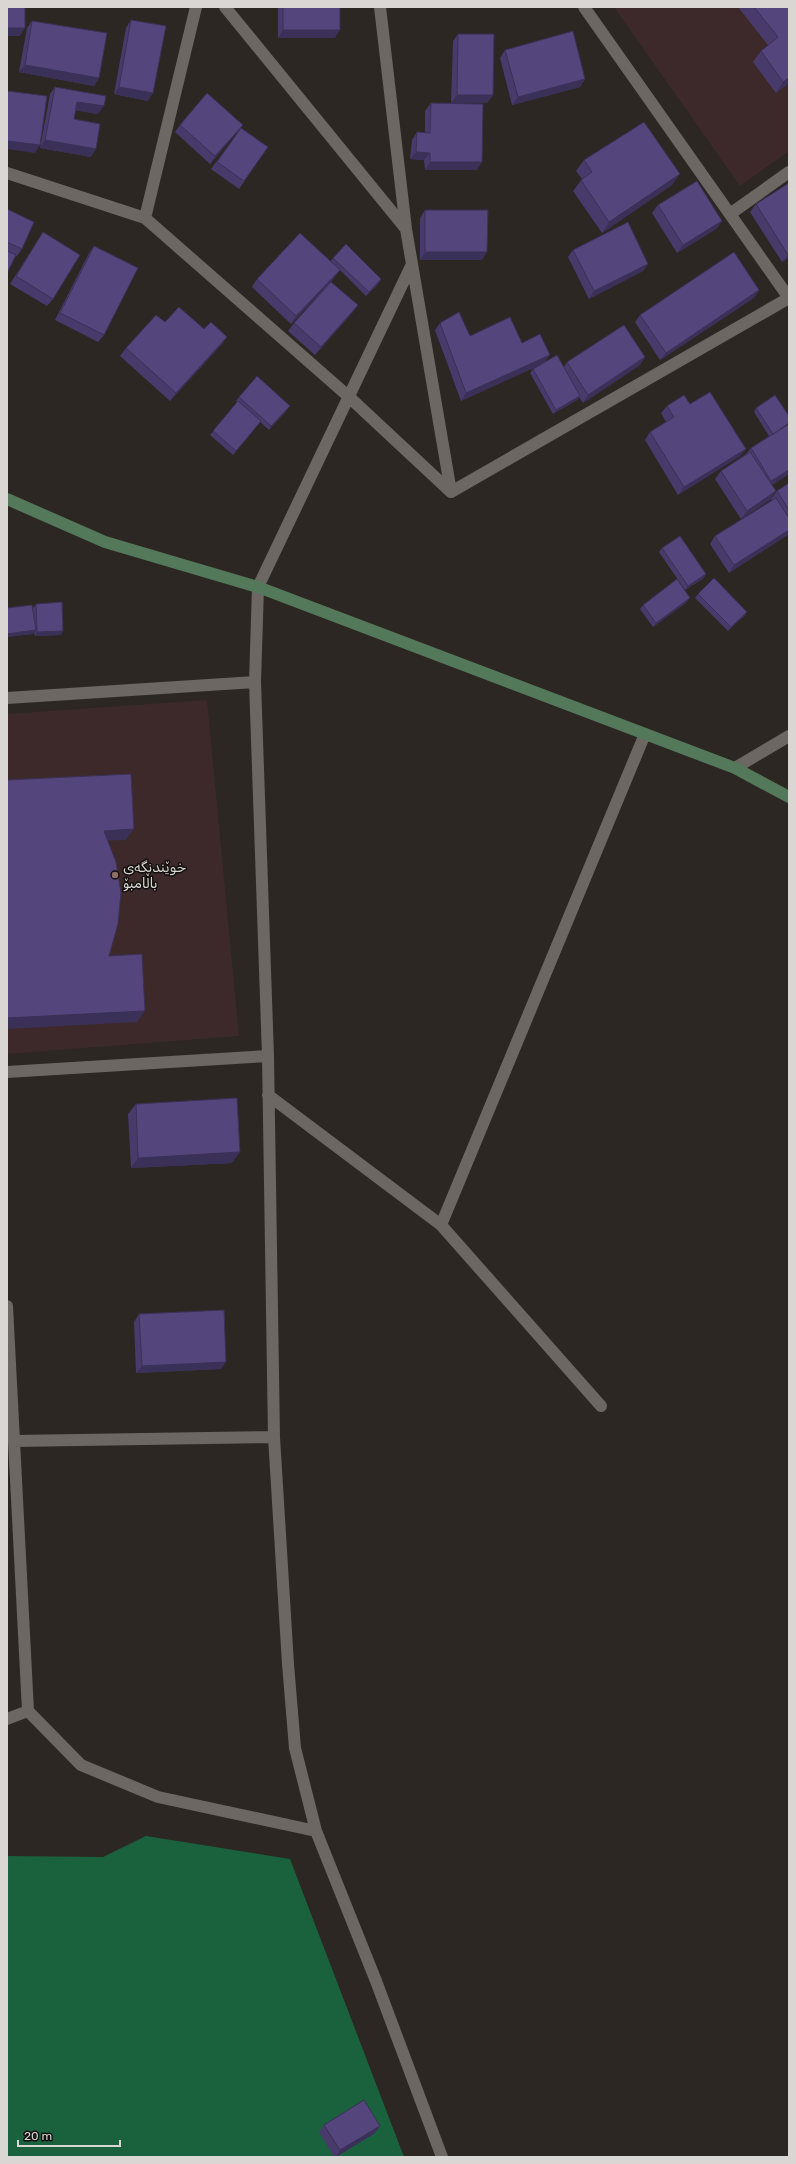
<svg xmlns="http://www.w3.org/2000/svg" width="796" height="2164" viewBox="0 0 796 2164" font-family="Rubik,'Noto Sans Arabic',sans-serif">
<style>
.education{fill:#3d292a}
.forest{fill:#1a613e}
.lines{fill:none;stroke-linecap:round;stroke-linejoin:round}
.street{stroke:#6c6762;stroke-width:12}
.secondary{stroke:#54785a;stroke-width:12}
.wall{fill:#483b6b}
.shaded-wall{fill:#3b3057}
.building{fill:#54457c;stroke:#3b3057}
.education-dot{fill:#8d6e63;stroke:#12100e;stroke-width:1.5}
.labels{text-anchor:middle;stroke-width:3;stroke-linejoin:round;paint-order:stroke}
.poi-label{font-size:14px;fill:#d9d6d3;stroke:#12100e;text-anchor:start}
</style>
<rect width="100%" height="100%" fill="#2c2723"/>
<path class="education" d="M614,7h175v144l-49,35z
M207,700l32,336 -232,18v-340z"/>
<path class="forest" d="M146,1836l144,23 114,298h-397v-301l96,1z"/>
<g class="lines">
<path class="street" d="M225,7l181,222
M380,7l26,222 45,263
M584,7l205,291
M7,173l138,45 203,178 103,96
M730,214l59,-42
M145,218l51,-211
M412,264l-154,323 -3,95 13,374 6,381 14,227 7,84 21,83 60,150 66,176
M451,492l338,-194
M7,698l248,-16
M735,768l54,-32
M7,1072l261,-16
M268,1095l173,130 160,181
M441,1225l204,-491
M7,1306l21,405 53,54 77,32 158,34
M14,1441l260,-4
M7,1719l21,-8"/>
<path class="secondary" d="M7,499l98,43 153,45 477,181 54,29"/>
</g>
<path class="wall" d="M278,7h62l-5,31h-57z
M738,7h51v76l-13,10 -23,-31 8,-11 7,-6z
M131,20l17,81 -34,-7 12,-66z
M32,21l67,57 -5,8 -75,-14 8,-44z
M458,34l35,61 -6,8h-36l2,-62z
M505,50l80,29 -5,8 -68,18 -12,-47z
M55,87l43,27 -22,-4 -2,9 17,38 -51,-9 10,-54z
M431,103l46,67h-52l-1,-10 -14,-1 2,-19 5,-8 8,1v-22z
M180,125h63l-33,39 -35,-32z
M241,128l27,19 -29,42 -28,-20z
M584,160l88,25 -70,48 -29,-42 9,-12 -6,-8z
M789,183v75l-7,4 -32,-50 6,-8z
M658,205l64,16 -6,8 -39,24 -25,-40z
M7,209l15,40 -5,7h-2l-8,17z
M425,210l57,50h-62v-42z
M43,232l10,67 -6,7 -37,-22z
M94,246l10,89 -6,7 -43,-22 34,-67z
M573,250l75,14 -5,7 -54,28 -21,-42z
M333,258l48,21 -2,4 -13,13 -26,-26 -9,12 27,23 -6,8 -37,42 -27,-24 6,-8 31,-35 -34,36 -39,-37 5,-8 74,-18z
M759,290l-5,8 -94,62 -25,-38 5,-7z
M440,323l30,13 52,7 23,19 19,5 3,-5 78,-5 -5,8 -57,38 -4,-6 -2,3 -24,14 -23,-41 3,-4 9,-5 -81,37 -26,-71z
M222,344l-52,57 -50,-45 6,-8z
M239,397l51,9 -3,4 -18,20 -9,-8 -27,33 -23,-20 27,-33 -1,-1z
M690,404l56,45 -6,7 -62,39 -33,-55 5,-8 16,-10 -5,-9 6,-7z
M756,408l33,8v58l-17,11 -1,14 -30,20 -26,-40 6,-8 25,-17 5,-6 18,-12 -15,-24z
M789,483v51l-60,39 -19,-29 5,-8 57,-36 -1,-1 6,-8z
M662,548l42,30 -19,12 -26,-38z
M698,594l49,18 -3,4 -16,15 -33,-33z
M687,602l-34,25 -13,-18 3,-4z
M36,604l25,31 -26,1 -1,-4 -1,2 -26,3v-29l26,4v-4z
M136,1104l96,59 -101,5 -3,-54z
M139,1314l82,55 -85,4 -2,-51z
M324,2125l51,8 -39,24h-2l-15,-25z"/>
<path class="shaded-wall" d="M7,28h18l-5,8h-13z
M283,30h57l-5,8h-57z
M25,65l74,13 -5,8 -75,-14z
M789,78v5l-13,10 7,-11z
M585,79l-5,8 -68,18 6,-8z
M119,87l34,6 -5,8 -34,-7z
M457,95h36l-6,8h-36z
M77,102l27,4 -6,8 -26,-4z
M243,125l-6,7 -27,32 5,-8z
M45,140l51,9 -5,8 -51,-9z
M7,141l33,4 -5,8 -28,-4z
M416,152l14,1 -6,7 -14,-1z
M430,162h52l-5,8h-52z
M680,174l-8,11 -70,48 7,-11z
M722,221l-6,8 -39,24 6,-8z
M425,252h62l-5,8h-62z
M789,254v4l-7,4 6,-7z
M648,264l-5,7 -54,28 5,-8z
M340,270l-6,8 -43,46 5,-8z
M381,279l-2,4 -13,13 3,-4z
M759,290l-5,8 -94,62 6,-7z
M358,305l-6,8 -37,42 6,-8z
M227,337l-5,7 -52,57 6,-8z
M550,355l-6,8 -83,38 5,-8z
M645,357l-5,8 -57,38 5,-8z
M580,396l-3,4 -24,14 3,-4z
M290,406l-3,4 -18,20 2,-4z
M261,421l-3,4 -25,30 3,-4z
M746,449l-6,7 -62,39 6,-8z
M789,470v4l-23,15 5,-8z
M776,491l-5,8 -30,20 6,-8z
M789,530v4l-60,39 5,-8z
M706,574l-2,4 -19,12 3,-4z
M690,598l-3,4 -34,25 3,-4z
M747,612l-3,4 -16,15 3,-4z
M36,630l-3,4 -26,3v-3z
M63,631l-2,4 -26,1 2,-4z
M134,829l-8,11 -30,1 8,-10z
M145,1011l-8,11 -130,7v-11z
M240,1152l-8,11 -101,5 7,-10z
M226,1362l-5,7 -85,4 6,-7z
M380,2126l-5,7 -39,24 4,-7z"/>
<path class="building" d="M7,7h18v21h-18z
M283,7h57v23h-57z
M754,7h35v71l-6,4 -22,-31 17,-14z
M131,20l35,6 -13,67 -34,-6z
M32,21l75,12 -8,45 -74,-13z
M573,31l12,48 -67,18 -13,-47z
M458,34h36l-1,61h-36z
M55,87l51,9 -2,10 -27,-4 -3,17 26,5 -4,25 -51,-9z
M7,91l40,5 -7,49 -33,-4z
M207,93l36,32 -28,31 -35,-31z
M431,103l52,1 -1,58h-52v-9l-14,-1 1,-20 13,1z
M644,122l36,52 -71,48 -28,-42 11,-8 -8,-12z
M241,128l27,19 -24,34 -27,-19z
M697,181l25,40 -39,24 -25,-40z
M789,183v71l-1,1 -32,-51z
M7,209l27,13 -12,27 -15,-7z
M425,210h63l-1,42h-62z
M628,222l20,42 -54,27 -21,-41z
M43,232l37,23 -27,44 -37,-23z
M300,233l40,37 -44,46 -39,-37z
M346,244l35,35 -12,13 -36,-34z
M94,246l44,22 -34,67 -44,-22z
M7,251l9,4 -9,18z
M734,252l25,38 -93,63 -26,-38z
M331,282l27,23 -37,42 -27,-24z
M179,307l25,22 7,-7 16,15 -51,56 -50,-45 30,-33 9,7z
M459,312l11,24 40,-19 12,26 18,-9 10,21 -84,38 -26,-70z
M624,325l21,32 -57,38 -21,-33z
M557,355l23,41 -24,14 -23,-41z
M257,376l33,30 -19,20 -32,-29z
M710,392l36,57 -62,38 -34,-55 24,-15 -7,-11 17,-11 6,9z
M775,395l14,21v7l-16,11 -17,-26z
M238,401l23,20 -25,30 -23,-20z
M789,424v46l-18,11 -20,-33z
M750,452l26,39 -29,20 -26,-40z
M789,483v27l-12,-19z
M776,498l13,20v12l-55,35 -19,-29z
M680,536l26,38 -18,12 -26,-38z
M714,578l33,34 -16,15 -33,-33z
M677,579l13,19 -34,25 -13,-18z
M62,602l1,29 -26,1 -1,-28z
M32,605l4,25 -29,4v-26z
M131,774l3,55 -30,2 12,31 5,31 -3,31 -9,32 33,-2 3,57 -138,7v-238z
M237,1098l3,54 -102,6 -2,-54z
M224,1310l2,52 -84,4 -3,-52z
M364,2100l16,26 -40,24 -16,-25z"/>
<circle class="education-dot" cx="115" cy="875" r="4"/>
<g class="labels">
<g class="poi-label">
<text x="123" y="872">خوێندنگەی<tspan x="123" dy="16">باڵامبۆ</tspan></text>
</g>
</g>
<rect width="796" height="2164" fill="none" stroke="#d9d6d3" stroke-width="16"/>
<path d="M18 2140v6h102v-6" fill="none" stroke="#d9d6d3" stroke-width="2"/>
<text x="24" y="2140" font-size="12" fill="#d9d6d3" stroke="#12100e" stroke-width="3" paint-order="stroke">20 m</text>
</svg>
